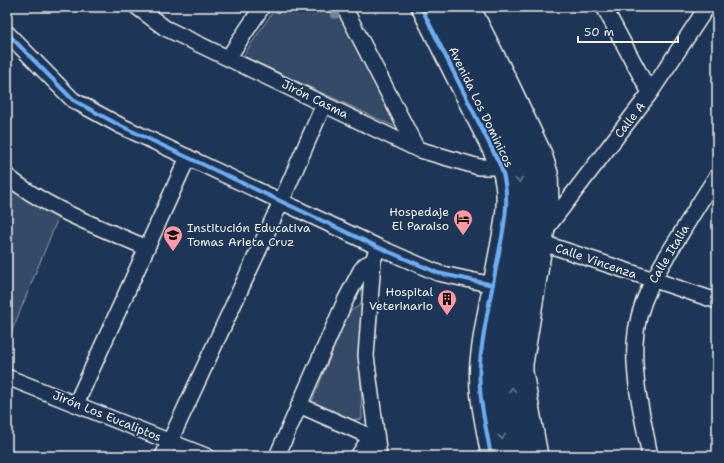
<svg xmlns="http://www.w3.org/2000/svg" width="724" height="463" viewBox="0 0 724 463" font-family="'Shantell Sans',sans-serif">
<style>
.green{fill:#354a67;stroke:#949ea8}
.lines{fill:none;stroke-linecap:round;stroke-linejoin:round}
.minor-casing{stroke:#f4f1e8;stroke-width:18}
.tertiary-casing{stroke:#f4f1e8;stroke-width:22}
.secondary-casing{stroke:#f4f1e8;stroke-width:24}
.minor{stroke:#1d3557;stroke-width:15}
.tertiary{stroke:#1d3557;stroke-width:19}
.secondary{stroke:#1d3557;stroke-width:21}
.cycleway-casing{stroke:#1d3557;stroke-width:6}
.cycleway{stroke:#6dadf4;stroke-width:4}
.tree{fill:#748191}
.oneway{stroke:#68778a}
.labels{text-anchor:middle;stroke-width:3.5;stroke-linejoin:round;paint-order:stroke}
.street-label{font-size:12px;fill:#f4f1e8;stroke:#1d3557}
.poi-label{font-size:12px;fill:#f4f1e8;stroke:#1d3557;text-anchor:end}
</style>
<rect width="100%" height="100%" fill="#1d3557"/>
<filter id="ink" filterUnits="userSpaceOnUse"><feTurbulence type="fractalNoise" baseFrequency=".025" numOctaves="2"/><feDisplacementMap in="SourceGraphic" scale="8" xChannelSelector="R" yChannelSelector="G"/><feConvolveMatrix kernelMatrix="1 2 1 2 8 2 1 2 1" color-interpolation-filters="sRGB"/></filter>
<g filter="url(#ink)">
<path class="green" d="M276,7h62l64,123 -159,-74z
M7,183l51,35 -51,125z
M363,303l-3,50 2,66 -13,1 -38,-16 37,-91z"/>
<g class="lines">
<g class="minor-casing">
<path id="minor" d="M137,7l28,21 252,121 62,18h22
M344,7l73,142
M604,7l46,86
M7,33l66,67 46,25 259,122 60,26 55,12
M228,58l34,-51
M7,176c40,33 93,51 140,72
M546,229l104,-136 57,-86
M543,243l174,58
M376,252l-3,9 -7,95 13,100
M7,377l199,79
M76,404l112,-247
M299,405l72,32
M163,456l118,-254 43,-98
M277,456l68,-155 16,-31 4,-5 8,-4
M358,456l17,-25
M650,456c-7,-37 -17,-75 -15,-114 2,-40 24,-74 45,-107 12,-20 24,-40 37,-59"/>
</g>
<g class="tertiary-casing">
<path id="tertiary" d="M421,7l80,160c11,32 2,63 -4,96 -6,32 -14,67 -17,99 -3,31 6,64 11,94
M470,7l40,79 32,68 6,19 1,31 -26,160v8l15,84"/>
</g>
<g class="secondary-casing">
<path id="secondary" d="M434,7l79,154c8,17 9,36 7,55l-28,160 1,13 12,67
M457,7l56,109 16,40 5,14 3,20 -1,26 -25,151 1,19 12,70"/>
</g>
<use href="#minor" class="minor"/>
<use href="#tertiary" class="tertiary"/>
<use href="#secondary" class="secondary"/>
<g class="cycleway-casing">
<path id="cycleway" d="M421,7l80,160c11,32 2,63 -4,96 -6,32 -14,67 -17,99 -3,31 6,64 11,94
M7,33l66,67 46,25 259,122 60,26 55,12"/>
</g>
<use href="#cycleway" class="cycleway"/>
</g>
<circle class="tree" cx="335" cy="14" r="5"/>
<defs><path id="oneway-chevron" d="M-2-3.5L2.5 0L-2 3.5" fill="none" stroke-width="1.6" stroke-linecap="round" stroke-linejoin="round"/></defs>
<g class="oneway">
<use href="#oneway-chevron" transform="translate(519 180) rotate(80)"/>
<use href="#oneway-chevron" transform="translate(512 390) rotate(-99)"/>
<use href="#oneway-chevron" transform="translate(502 437) rotate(80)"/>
</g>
</g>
<defs>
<g id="hotel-pin" transform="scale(1)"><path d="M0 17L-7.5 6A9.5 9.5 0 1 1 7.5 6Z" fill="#ff9aa2" stroke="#1d3557"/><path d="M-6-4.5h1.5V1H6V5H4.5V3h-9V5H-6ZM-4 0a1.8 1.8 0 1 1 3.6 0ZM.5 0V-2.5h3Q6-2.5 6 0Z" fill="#111"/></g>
<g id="school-pin" transform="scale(1)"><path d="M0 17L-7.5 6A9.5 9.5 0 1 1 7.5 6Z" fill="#ff9aa2" stroke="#1d3557"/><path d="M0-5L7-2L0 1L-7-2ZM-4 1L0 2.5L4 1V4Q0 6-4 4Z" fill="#111"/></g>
<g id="building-pin" transform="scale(1)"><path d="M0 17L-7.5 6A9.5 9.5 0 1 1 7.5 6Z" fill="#ff9aa2" stroke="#1d3557"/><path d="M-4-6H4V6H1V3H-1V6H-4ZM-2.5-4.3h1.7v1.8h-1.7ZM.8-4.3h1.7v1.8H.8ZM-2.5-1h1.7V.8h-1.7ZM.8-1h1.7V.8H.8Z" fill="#111"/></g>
</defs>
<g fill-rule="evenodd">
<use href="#hotel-pin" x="463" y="219"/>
<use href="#school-pin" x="173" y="235"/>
<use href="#building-pin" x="447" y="299"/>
</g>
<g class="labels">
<g class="street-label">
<text transform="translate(315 99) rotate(26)" y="4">Jirón Casma</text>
<text transform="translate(481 107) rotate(64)" y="4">Avenida Los Dominicos</text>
<text transform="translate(630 120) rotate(-52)" y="4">Calle A</text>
<text transform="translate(669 254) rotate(-59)" y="4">Calle Italia</text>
<text transform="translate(596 261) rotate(19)" y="4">Calle Vincenza</text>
<text transform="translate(107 416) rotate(22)" y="4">Jirón Los Eucaliptos</text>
</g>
<g class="poi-label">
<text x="449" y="216">Hospedaje<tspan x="449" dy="14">El Paraiso</tspan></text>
<text x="187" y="232" text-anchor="start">Institución Educativa<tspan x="187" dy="14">Tomas Arieta Cruz</tspan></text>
<text x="433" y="296">Hospital<tspan x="433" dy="14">Veterinario</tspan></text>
</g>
</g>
<rect width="724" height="463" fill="none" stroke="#1d3557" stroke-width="24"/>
<rect x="12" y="12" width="700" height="439" fill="none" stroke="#f4f1e8" stroke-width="1.5" filter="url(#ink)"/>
<path d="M578 36v6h100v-6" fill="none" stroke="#f4f1e8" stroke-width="2"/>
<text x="584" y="36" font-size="12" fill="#f4f1e8" stroke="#1d3557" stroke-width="3" paint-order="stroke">50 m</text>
</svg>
